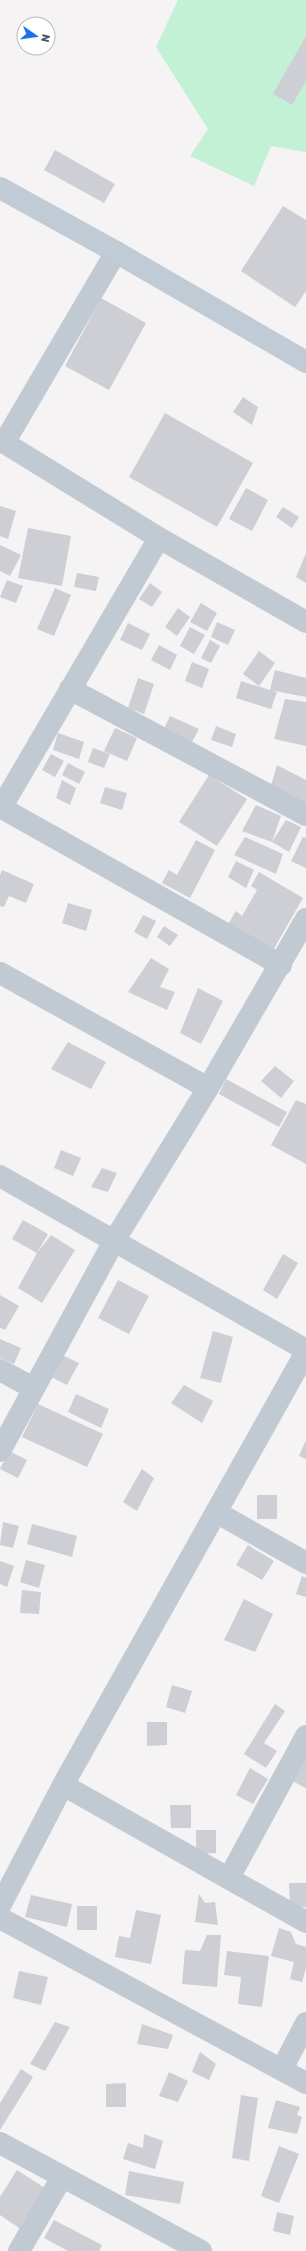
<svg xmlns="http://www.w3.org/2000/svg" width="306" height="2251" viewBox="0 0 306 2251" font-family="Rubik,sans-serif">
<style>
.green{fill:#c3f1d5}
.building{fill:#cdcfd5}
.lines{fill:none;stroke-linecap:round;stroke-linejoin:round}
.street{stroke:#c1cad2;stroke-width:22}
.secondary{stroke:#c1cbd6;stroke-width:22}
</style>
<rect width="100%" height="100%" fill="#f5f3f3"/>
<path class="green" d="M178,0h128v152l-35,-6 -17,40 -64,-30 18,-27 -52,-82z"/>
<path class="building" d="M306,36v45l-14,24 -19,-11z
M55,150l60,34 -11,19 -60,-33z
M283,206l23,14v71l-11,16 -54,-36z
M101,298l45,25 -37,67 -44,-24z
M243,397l15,10 -6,18 -19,-13z
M165,413l88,50 -36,64 -88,-50z
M246,488l22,12 -16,31 -23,-12z
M0,506l16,5 -8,28 -8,-3z
M283,507l16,10 -7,11 -16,-11z
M28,528l43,8 -9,50 -44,-8z
M0,545l21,10 -11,21 -10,-5z
M306,553v30l-10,-6z
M77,573l22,4 -3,14 -22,-4z
M7,580l16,6 -7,17 -16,-6z
M150,583l12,9 -10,15 -13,-8z
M55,588l16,7 -17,41 -17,-7z
M201,603l16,10 -10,18 -17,-9z
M178,608l12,9 -13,19 -12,-9z
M217,622l18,8 -7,15 -17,-8z
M128,623l22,11 -8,16 -22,-10z
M190,627l15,8 -11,19 -14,-8z
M210,640l10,6 -9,17 -10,-5z
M159,645l18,10 -7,15 -19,-10z
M259,651l16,12 -16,23 -16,-12z
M192,662l17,7 -7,19 -17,-7z
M275,670l31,8v19l-36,-7 7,2 -6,17 -35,-11 5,-17 29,9z
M138,678l16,6 -10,30 -16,-6z
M285,699l21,3v44l-32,-7z
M170,716l29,13 -8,15 -28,-13z
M216,726l20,8 -4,13 -21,-7z
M115,728l22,10 -10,23 -23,-10z
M58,733l26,9 -5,17 -26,-9z
M93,748l17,6 -6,14 -16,-6z
M51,754l13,7 -9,16 -13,-7z
M68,763l17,9 -6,12 -17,-9z
M277,765l29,15v24l-36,-15z
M209,775l38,24 -30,47 -38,-24z
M62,780l14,8 -6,17 -14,-7z
M105,787l22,6 -5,17 -22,-7z
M256,805l25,11 -9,26 -30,-11z
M286,820l15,7 -12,25 -17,-10z
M245,837l38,17 -7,20 -42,-19z
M303,837l3,1v30l-15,-7z
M196,840l19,10 -25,48 -28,-15 7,-13 8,5z
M236,861l18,9 -8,18 -18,-11z
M2,870l32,14 -8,19 -17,-7 -5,11 -4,-1v-31z
M259,872l44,26 -31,54 -45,-26 9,-15 6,5 15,-26 -6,-4z
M68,903l24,7 -6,21 -24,-8z
M143,915l13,6 -9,18 -13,-7z
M164,926l14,9 -8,11 -13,-9z
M151,958l18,11 -9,18 15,5 -8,18 -39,-18z
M198,988l25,13 -22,43 -21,-11z
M68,1042l38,20 -15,27 -40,-20z
M275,1066l19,15 -13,17 -20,-17z
M226,1079l61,33 -8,15 -60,-33z
M296,1100l10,4v60l-35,-19z
M61,1150l20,8 -8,18 -19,-8z
M102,1168l15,5 -9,19 -17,-5z
M23,1220l25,14 -11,19 14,-18 24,15 -33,53 -24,-15 19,-35 -25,-14z
M283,1254l15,9 -21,36 -14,-9z
M118,1280l31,16 -20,38 -31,-16z
M0,1295l19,11 -14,24 -5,-2z
M213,1331l20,6 -12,46 -21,-5z
M0,1339l21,9 -7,16 -14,-6z
M58,1353l21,10 -12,22 -20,-10z
M184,1385l29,16 -11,22 -31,-20z
M76,1394l33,15 -8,19 -33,-16z
M38,1404l65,30 -16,33 -65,-30z
M306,1440v19l-7,-3z
M9,1451l18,9 -9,18 -18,-9z
M142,1469l12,9 -17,33 -14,-9z
M257,1495h20v24h-20z
M3,1522l16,4 -6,22 -13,-3z
M32,1524l45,12 -5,21 -45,-13z
M248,1545l26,16 -12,19 -26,-15z
M26,1560l19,5 -6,23 -19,-6z
M0,1561l14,5 -7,21 -7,-3z
M302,1576l4,2v19l-10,-3z
M22,1590l19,2 -2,22 -19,-1z
M244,1599l29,15 -18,38 -31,-12z
M172,1685l20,6 -7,22 -19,-6z
M275,1704l10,7 -21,32 13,8 -11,17 -22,-14z
M147,1722h20v23l-20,1z
M306,1752v36l-14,-7z
M250,1768l18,11 -15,25 -17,-9z
M170,1805h21v23h-20z
M196,1830h20v23l-20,1z
M289,1883h17v24h-16z
M199,1894l6,9 10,-1 3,23 -23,-3z
M31,1895l41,9 -5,23 -42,-10z
M77,1906h20v24h-20z
M136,1910l25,5 -10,49 -36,-7 4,-21 11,2z
M279,1928l12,4 5,12 10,3v21l-4,14 -12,-3 4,-17 -23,-6z
M207,1935h14l-4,52 -35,-3 3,-34 15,1z
M227,1951l42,5 -7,51 -24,-3 3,-27 -17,-2z
M19,1971l29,6 -7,28 -28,-7z
M55,2022l15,5 -25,44 -15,-7z
M142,2024l31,11 -5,14 -31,-5z
M200,2052l16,12 -7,16 -17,-8z
M21,2069l12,8 -33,53v-27z
M169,2072l19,9 -10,21 -19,-6z
M126,2083v24h-20v-23z
M241,2095l17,3 -9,63 -17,-3z
M276,2100l24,7 -3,8 5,2 -5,17 -29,-6z
M144,2134l19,7 -8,28 -32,-10 5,-16 15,5z
M279,2146l20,8 -20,49 -18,-7z
M17,2170l34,22 -26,40 -25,-17v-18z
M129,2171l55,11 -4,22 -55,-9z
M277,2212l17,4 -4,19 -17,-4z
M54,2220l48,25 -3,6h-31l-24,-13z"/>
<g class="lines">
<path class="street" d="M0,440l159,98 147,84
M4,443l112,-191
M70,689l236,126
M0,807l281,158
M1,808l158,-270
M0,973l208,115
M0,1176l306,174
M0,1370l33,18
M0,1451l114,-210 94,-153 98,-169
M216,1512l90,51
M63,1785l243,137
M229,1878l77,-142
M0,1906l63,-121 243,-433
M0,1918l306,165
M282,2069l24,-46
M0,2143l201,108
M19,2251l43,-74"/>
<path class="secondary" d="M0,188l116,64 190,110"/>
</g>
<g transform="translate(36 36) rotate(103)"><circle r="19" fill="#ffffff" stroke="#b7bbc0"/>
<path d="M0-3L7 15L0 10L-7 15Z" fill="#1a73e8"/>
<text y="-6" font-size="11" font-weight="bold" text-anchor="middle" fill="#4a5661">N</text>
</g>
</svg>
